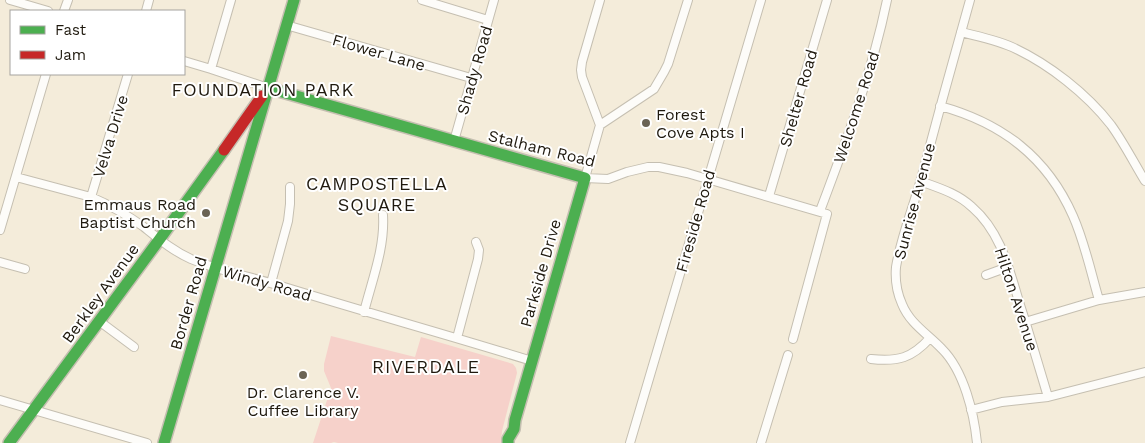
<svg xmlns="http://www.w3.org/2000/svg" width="1145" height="443" viewBox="0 0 1145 443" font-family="'Work Sans',sans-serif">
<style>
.green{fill:#f6d1ca}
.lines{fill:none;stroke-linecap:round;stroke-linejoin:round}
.street-casing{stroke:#c5bfb1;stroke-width:10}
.fast-casing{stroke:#c5bfb1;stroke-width:14}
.jam-casing{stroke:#c5bfb1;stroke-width:14}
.street{stroke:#fdfcf9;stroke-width:8}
.fast{stroke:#4caf50;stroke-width:11}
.jam{stroke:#c62828;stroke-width:11}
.poi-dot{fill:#6a6355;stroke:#fff;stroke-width:2}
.labels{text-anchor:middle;stroke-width:4;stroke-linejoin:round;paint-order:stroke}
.street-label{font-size:16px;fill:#1f190e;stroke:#fff}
.poi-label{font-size:16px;fill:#1f190e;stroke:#fff;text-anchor:start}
.neighbourhood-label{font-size:18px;letter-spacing:1px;fill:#1f190e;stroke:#fff}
</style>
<rect width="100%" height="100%" fill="#f4ecda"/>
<path class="green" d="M331,336l84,21 6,-20 92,27 3,4 1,5 -15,58 -1,12h-163l-4,-1 -3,1h-18l18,-55 -7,-17v-7z"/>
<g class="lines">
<g class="street-casing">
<path id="street" d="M10,0l38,11
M422,0l66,20
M600,0l-18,62 -1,8 1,7 18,48 54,-36 10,-17 4,-8 20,-64
M970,0c-17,60 -33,119 -49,179 -8,29 -20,58 -25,88 -1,12 1,26 6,37 8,20 26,30 40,45 22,22 32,64 35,94
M64,11l4,-11
M146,11l3,-11
M286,25l185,53
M961,32c17,4 35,8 51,15 37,17 75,47 99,78 13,18 23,38 34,56
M184,61l27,8 57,19
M211,69l20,-69
M940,106c62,17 107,51 133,110 12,27 18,57 26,84
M600,125l-15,53 23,1 19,-7 21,-5h11l28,6 140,41 -34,125
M454,141l40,-141
M16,177l75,20c19,8 36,18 53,30 15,12 29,24 47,32 29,12 60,18 90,27 84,26 167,49 251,75
M920,181c19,7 37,12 52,26 29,25 37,62 48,98 10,31 19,62 28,92
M769,196l58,-196
M91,197l37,-123
M820,211c26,-69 52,-138 67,-211
M0,230l46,-156
M0,262l25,7
M986,275l22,-8
M271,283l17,-62 2,-17v-17
M364,312c8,-32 21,-64 19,-97
M99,321l35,26
M1025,322l74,-22 46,-8
M457,338l21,-79 1,-9 -3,-8
M871,359c27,3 41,-1 59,-21
M0,400l147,43
M971,410l31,-8 46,-5 97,-25
M630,443l131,-443
M761,443l27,-88"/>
</g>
<g class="fast-casing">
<path id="fast" d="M268,88l317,90 -70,242 -1,9 -6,10v4
M9,443l150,-203 65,-90
M164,443l130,-443"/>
</g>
<g class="jam-casing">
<path id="jam" d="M224,150l38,-54"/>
</g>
<use href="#street" class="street"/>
<use href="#fast" class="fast"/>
<use href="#jam" class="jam"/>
</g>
<g class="poi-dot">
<circle cx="646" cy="123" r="5"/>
<circle cx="206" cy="213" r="5"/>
<circle cx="303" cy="375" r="5"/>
</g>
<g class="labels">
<g class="street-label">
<text transform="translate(379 52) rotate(16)" y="6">Flower Lane</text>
<text transform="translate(474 70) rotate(-74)" y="6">Shady Road</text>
<text transform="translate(798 98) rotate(-74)" y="6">Shelter Road</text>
<text transform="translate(856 107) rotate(-72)" y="6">Welcome Road</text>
<text transform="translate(110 136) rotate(-73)" y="6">Velva Drive</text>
<text transform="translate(542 148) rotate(14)" y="6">Stalham Road</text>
<text transform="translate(914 201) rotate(-75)" y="6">Sunrise Avenue</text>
<text transform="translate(695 221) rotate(-74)" y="6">Fireside Road</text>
<text transform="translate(540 273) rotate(-74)" y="6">Parkside Drive</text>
<text transform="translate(267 283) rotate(16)" y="6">Windy Road</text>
<text transform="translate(100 293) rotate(-54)" y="6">Berkley Avenue</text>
<text transform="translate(1017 299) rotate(72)" y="6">Hilton Avenue</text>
<text transform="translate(188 303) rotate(-74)" y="6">Border Road</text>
</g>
<g class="poi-label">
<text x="656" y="120">Forest<tspan x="656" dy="18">Cove Apts I</tspan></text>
<text x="196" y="210" text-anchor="end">Emmaus Road<tspan x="196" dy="18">Baptist Church</tspan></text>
<text x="303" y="398" text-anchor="middle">Dr. Clarence V.<tspan x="303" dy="18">Cuffee Library</tspan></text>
</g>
<g class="neighbourhood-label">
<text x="263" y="96">FOUNDATION PARK</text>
<text x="377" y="190">CAMPOSTELLA<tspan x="377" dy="21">SQUARE</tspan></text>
<text x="426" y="373">RIVERDALE</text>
</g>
</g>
<rect x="10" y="10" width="175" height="65" fill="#ffffff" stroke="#a5a39f"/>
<rect x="20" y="26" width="25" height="8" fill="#4caf50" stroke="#a5a39f"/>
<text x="55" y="35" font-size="15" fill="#1f190e">Fast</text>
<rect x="20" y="51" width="25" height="8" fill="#c62828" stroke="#a5a39f"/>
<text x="55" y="60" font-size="15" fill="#1f190e">Jam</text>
</svg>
